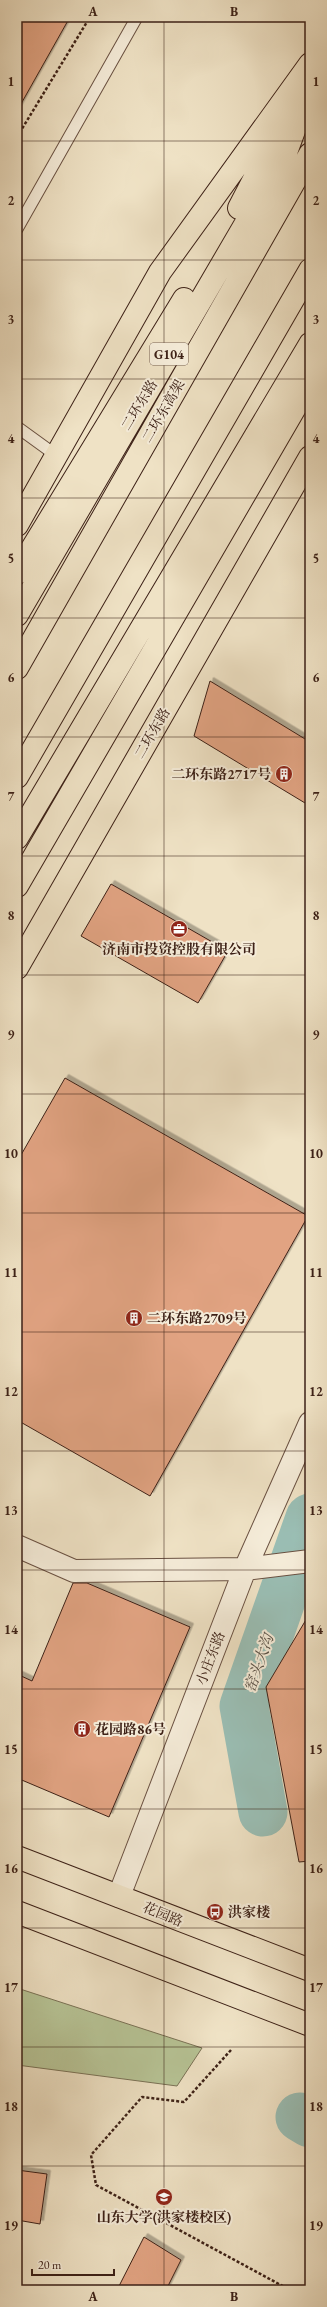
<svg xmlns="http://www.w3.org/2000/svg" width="327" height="2307" viewBox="0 0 327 2307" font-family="'EB Garamond','Noto Serif SC',serif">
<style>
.green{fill:#b7c496;stroke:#7a7256}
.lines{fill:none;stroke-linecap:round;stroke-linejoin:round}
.river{stroke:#9abeb4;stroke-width:49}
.building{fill:#e1a382;stroke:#3d2117;filter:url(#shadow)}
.service-casing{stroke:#6a5142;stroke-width:13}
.minor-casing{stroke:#6a5142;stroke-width:24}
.primary-casing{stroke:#3d2117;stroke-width:24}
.trunk-casing{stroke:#3d2117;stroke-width:24}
.path{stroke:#3d2117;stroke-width:2.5;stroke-dasharray:3 2;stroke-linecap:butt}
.service{stroke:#f5ecd9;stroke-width:11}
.minor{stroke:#f5ecd9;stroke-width:22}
.primary{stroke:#efe2c5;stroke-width:22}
.trunk{stroke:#efe2c5;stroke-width:22}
.grid{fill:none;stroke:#3d2117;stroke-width:1;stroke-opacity:0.55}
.labels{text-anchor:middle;stroke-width:4;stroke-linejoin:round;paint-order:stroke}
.shield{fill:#f5ecd9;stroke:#745e51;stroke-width:1}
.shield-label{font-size:13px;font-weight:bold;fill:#3d2117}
.street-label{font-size:14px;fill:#3d2117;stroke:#f5ecd9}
.poi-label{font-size:14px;font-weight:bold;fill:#3d2117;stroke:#f5ecd9;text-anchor:start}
.water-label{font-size:15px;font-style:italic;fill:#595046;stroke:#f5ecd9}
.neatline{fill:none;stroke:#3d2117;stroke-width:1.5}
.grid-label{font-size:13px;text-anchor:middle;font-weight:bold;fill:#3d2117}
</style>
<defs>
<filter id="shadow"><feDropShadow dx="3.5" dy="-3.5" stdDeviation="0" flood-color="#0004"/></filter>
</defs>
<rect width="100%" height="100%" fill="#efe2c5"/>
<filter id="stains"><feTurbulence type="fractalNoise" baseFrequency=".005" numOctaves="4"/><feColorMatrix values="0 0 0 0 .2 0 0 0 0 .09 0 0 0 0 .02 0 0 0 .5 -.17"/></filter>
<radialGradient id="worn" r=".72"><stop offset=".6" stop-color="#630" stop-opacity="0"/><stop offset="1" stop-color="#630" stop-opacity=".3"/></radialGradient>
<path class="green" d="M17,1988l185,60 -25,38 -160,-21z"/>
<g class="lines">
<path class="river" d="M263,1812l-19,-106 66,-188
M300,2117l10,6"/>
</g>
<path class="building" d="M17,17h53l-53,94z
M210,681l100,61v64l-116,-70z
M111,884l117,67 -30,52 -117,-67z
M65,1078l243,138 -158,280 -133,-76v-258z
M73,1583h14l103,44 -81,190 -92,-39v-104l15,7z
M310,1613v248l-11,1 -33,-175z
M17,2170l30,4 -7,50 -23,-4z
M144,2237l37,23 -15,30h-49z"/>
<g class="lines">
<g class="service-casing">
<path id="service" d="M17,229l120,-212
M17,427l40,29"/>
</g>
<g class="minor-casing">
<path id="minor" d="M17,1546l57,25 171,-2 65,-8
M119,1896l126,-327 65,-146"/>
</g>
<g class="primary-casing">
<path id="primary" d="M17,1857l293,113
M17,1912l293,113"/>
</g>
<g class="trunk-casing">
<path id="trunk" d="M239,208l49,-94
M17,525l143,-253 150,-208
M17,573l167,-274
M17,615l267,-457 26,-71
M17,668l293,-514
M17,777l293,-507
M17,838l293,-494
M17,886l293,-504
M17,968l293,-511"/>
</g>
<path class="path" d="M17,137l73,-120
M231,2050l-47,52 -42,-5 -51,58 5,30 194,105"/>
<use href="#service" class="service"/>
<use href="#minor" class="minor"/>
<use href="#primary" class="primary"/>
<use href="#trunk" class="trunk"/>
</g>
<path class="grid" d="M164,17v2273M17,141h293M17,260h293M17,379h293M17,498h293M17,618h293M17,737h293M17,856h293M17,975h293M17,1094h293M17,1213h293M17,1332h293M17,1451h293M17,1570h293M17,1689h293M17,1809h293M17,1928h293M17,2047h293M17,2166h293"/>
<defs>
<g id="building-disc" transform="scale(0.9)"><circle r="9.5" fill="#8f2418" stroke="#f5ecd9"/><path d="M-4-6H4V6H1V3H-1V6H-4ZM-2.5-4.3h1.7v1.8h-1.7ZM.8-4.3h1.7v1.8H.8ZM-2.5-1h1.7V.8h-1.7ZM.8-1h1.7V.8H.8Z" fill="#fff"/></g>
<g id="office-disc" transform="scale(0.9)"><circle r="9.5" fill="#8f2418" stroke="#f5ecd9"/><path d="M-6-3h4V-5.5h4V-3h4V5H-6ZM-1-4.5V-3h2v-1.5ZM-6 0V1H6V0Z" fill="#fff"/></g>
<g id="bus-disc" transform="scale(0.9)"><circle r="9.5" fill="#8f2418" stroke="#f5ecd9"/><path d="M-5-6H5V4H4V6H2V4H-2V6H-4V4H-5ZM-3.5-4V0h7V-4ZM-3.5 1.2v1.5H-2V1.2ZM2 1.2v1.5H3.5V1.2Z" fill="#fff"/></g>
<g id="university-disc" transform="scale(0.9)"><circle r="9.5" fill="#8f2418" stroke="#f5ecd9"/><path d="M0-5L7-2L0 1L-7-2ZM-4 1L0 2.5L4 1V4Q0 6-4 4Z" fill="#fff"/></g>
</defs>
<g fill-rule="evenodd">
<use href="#building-disc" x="284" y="774"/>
<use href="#office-disc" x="179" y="929"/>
<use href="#building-disc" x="134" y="1318"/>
<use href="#building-disc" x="82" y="1729"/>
<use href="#bus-disc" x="215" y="1912"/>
<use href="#university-disc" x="164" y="2197"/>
</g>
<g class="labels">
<rect class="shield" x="150" y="343" width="38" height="22" rx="3"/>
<g class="shield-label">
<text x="169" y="359">G104</text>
</g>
<g class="street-label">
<text transform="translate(139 405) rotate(-59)" y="5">二环东路</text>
<text transform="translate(163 411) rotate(-60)" y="5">二环东高架</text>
<text transform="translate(152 733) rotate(-60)" y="5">二环东路</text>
<text transform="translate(210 1658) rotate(-69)" y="5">小庄东路</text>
<text transform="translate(163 1914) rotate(22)" y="5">花园路</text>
</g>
<g class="poi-label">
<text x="271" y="779" text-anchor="end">二环东路2717号</text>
<text x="179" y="954" text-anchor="middle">济南市投资控股有限公司</text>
<text x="147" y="1323">二环东路2709号</text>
<text x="95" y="1734">花园路86号</text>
<text x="228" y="1917">洪家楼</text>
<text x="164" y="2222" text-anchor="middle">山东大学(洪家楼校区)</text>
</g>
<g class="water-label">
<text transform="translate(259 1663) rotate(-71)" y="5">窑头大沟</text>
</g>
</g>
<rect width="327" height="2307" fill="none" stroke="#efe2c5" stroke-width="44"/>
<path d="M32 2269v6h82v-6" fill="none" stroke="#3d2117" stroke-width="2"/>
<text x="38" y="2269" font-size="12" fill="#3d2117" stroke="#f5ecd9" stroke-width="3" paint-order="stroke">20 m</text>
<rect x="22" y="22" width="283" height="2263" class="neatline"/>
<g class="grid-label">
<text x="93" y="16">A</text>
<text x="234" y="16">B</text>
<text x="11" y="86">1</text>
<text x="316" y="86">1</text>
<text x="11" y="205">2</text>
<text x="316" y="205">2</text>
<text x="11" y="324">3</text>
<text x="316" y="324">3</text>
<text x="11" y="443">4</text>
<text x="316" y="443">4</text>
<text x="11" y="563">5</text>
<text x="316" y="563">5</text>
<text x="11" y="682">6</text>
<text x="316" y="682">6</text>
<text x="11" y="801">7</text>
<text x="316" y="801">7</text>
<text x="11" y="920">8</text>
<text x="316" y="920">8</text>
<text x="11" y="1039">9</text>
<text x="316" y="1039">9</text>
<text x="11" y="1158">10</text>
<text x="316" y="1158">10</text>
<text x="11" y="1277">11</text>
<text x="316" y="1277">11</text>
<text x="11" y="1396">12</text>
<text x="316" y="1396">12</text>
<text x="11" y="1515">13</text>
<text x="316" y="1515">13</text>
<text x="11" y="1634">14</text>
<text x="316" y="1634">14</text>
<text x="11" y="1754">15</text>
<text x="316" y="1754">15</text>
<text x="11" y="1873">16</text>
<text x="316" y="1873">16</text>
<text x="11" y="1992">17</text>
<text x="316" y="1992">17</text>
<text x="11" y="2111">18</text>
<text x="316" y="2111">18</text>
<text x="11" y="2230">19</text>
<text x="316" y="2230">19</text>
<text x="93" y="2301">A</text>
<text x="234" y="2301">B</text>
</g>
<rect width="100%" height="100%" filter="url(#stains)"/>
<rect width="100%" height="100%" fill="url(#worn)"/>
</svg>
